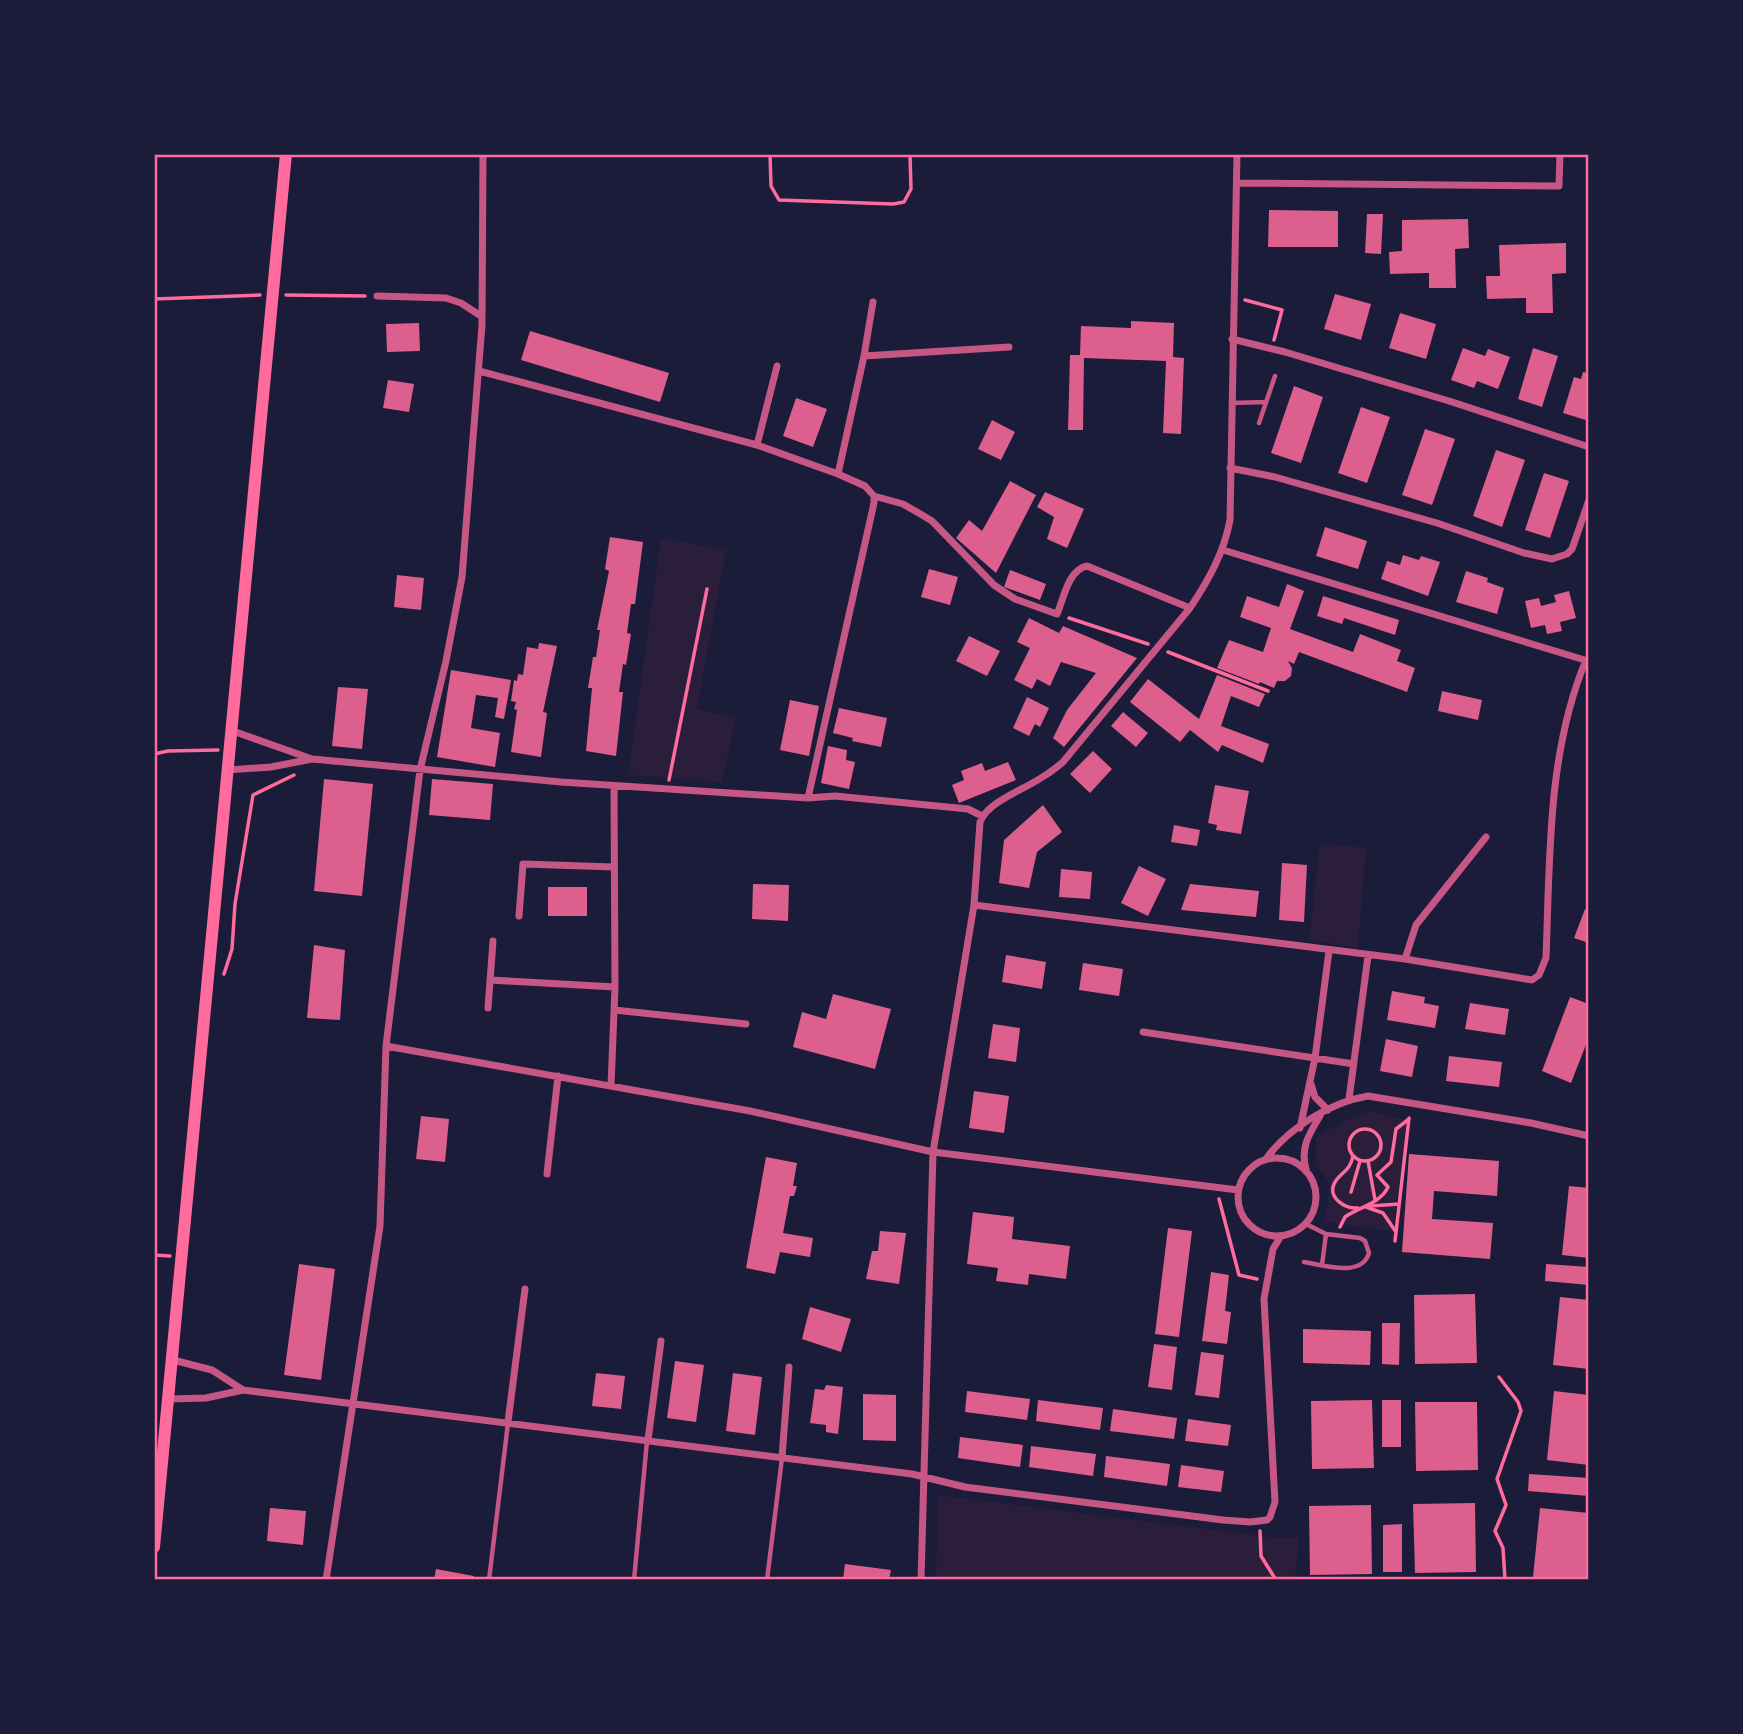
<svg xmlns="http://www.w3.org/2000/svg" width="1743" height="1734" viewBox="0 0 1743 1734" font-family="Overpass,sans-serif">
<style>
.green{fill:#2a1e3b}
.building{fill:#dd5f8e}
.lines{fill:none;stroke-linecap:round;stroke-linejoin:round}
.path{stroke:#ff6b9d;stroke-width:3.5}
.service{stroke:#c65784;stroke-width:4.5}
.minor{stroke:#c65784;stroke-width:7}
.primary{stroke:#ff6b9d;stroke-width:12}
.neatline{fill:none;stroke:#ff6b9d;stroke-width:2.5}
</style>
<rect width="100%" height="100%" fill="#1b1b3a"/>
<path class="green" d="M661,538l65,12 -29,159 39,9 -14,64 -94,-7z
M1320,843l46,5 -8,100 -49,-8z
M1372,1111l37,10 -17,110 -68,-9 4,-21 1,-18 -14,-20 2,-27 39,-21z
M938,1495l339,43h22l-4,42h-359z"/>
<path class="building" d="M1268,154h72v3h-72z
M1460,154h71v3h-71z
M1269,210l69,1v36h-70z
M1367,214h16l-2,40 -16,-1z
M1468,219l1,29 -14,1 1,39h-27v-15l-39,1 -1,-22 13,-1v-31z
M1566,243v30l-14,1 1,39h-27v-15l-39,1 -1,-23h14l-1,-31z
M1335,294l36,10 -10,36 -37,-11z
M1400,313l36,11 -10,35 -37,-11z
M1131,321l43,2 -1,34 11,1 -3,76 -18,-1 3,-72 -82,-3 -1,72h-15l2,-75h10l1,-29 50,2z
M419,323l1,28 -33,1 -1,-28z
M530,331l139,42 -9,29 -139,-42z
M1463,348l22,8 3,-7 22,8 -12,32 -21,-8 -3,7 -23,-8z
M1533,348l25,8 -16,51 -24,-8z
M1583,372l6,1v48l-26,-8 11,-36 7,2z
M388,380l26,4 -5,28 -26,-4z
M1294,386l29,11 -22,66 -30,-10z
M796,398l31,11 -14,38 -30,-11z
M1361,407l29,10 -23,66 -29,-10z
M992,420l23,12 -14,28 -23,-11z
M1425,429l30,10 -23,66 -30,-10z
M1496,450l29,10 -23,67 -29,-11z
M1544,473l25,8 -19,57 -25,-8z
M1010,481l26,14 -40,78 -40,-35 13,-18 13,11z
M1045,492l39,17 -17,39 -20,-9 7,-22 -17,-10z
M1325,527l42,14 -9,28 -42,-13z
M610,537l33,5 -8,62h-4l-4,29 4,1 -5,31 -3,-1 -4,28h4l-7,64 -30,-5 6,-63h-4l5,-31h3l4,-27h-3l12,-59 -4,-2z
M1403,555l16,5 2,-4 19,6 -12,34 -47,-17 6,-18 13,4z
M929,569l29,8 -8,28 -29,-8z
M1010,570l36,14 -6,16 -36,-13z
M1466,571l22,7 -1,4 17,6 -7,26 -41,-12z
M397,575l27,3 -3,32 -27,-3z
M1287,584l17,7 -14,38 63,23 7,-18 41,16 -4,11 18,7 -8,24 -108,-40 -5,12 -6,-3 4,7 -1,8 -6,5h-8l-3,7 -14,-6 -1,2 -42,-16 12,-28 34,12 8,-24 -31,-11 7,-21 32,11z
M1569,591l7,27 -16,4 2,9 -15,3 -2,-9 -14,3 -6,-27 14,-3 2,8 15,-4 -2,-7z
M1323,596l76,24 -4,15 -51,-17 -2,6 -25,-8z
M1029,618l30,15 4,-7 74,32 -73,89 -11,-9 14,-28 29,-37 -35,-11 -11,24 -13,-7 -5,10 -18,-9 16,-32 -13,-6z
M969,636l31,15 -13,25 -31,-15z
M539,643l18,3 -14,66 4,1 -6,44 -30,-5 6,-42 -3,-1 2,-7 -5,-1 3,-21 3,1 1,-7 5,1 4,-28 11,2z
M451,670l60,10 -7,39 -9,-2 3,-19 -22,-3 -5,33 29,5 -5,34 -58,-10z
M1217,675l48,19 -6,13 -28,-11 -10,30 48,18 -6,19 -41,-18 -4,7 -28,-22 -10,12 -50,-40 18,-23 51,40z
M338,687l30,2 -6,60 -30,-3z
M1442,691l40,9 -4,20 -40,-9z
M1027,697l22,11 -9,19 -5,-3 -6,12 -16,-8z
M790,700l29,6 -10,50 -29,-6z
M839,708l48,10 -6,29 -29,-6 1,-3 -20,-5z
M1123,712l25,21 -12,14 -25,-21z
M828,746l19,4 -1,10 9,2 -6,27 -28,-6z
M1093,751l19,18 -22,24 -20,-19z
M1008,762l8,18 -57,23 -7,-18 12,-5 -3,-9 21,-8 3,8z
M324,779l49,5 -11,112 -48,-5z
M432,779l61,5 -3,36 -61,-5z
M1215,785l34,6 -8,43 -25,-4 1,-5 -9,-2z
M1043,805l19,27 -25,20 -8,36 -30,-5 5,-43z
M1174,825l26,5 -3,16 -26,-4z
M1282,863l25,2 -3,57 -25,-2z
M1139,866l27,13 -18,37 -27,-13z
M1061,869l31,3 -2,27 -31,-2z
M753,884l36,1 -1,36 -36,-2z
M1190,884l69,7 -3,26 -75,-7z
M548,887h39v29h-39z
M1585,909l4,2v32l-15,-5z
M314,945l31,5 -5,70 -33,-2z
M1006,955l40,7 -4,27 -40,-7z
M1083,963l40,6 -4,27 -40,-6z
M1392,991l33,6 -1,6 15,3 -4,22 -48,-8z
M833,994l58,15 -16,60 -82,-22 9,-35 24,7z
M1570,997l19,7v33l-18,46 -29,-12z
M1470,1003l39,6 -4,26 -40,-6z
M993,1024l27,4 -4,34 -28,-4z
M1386,1039l32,7 -6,31 -32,-6z
M1449,1056l53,6 -3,25 -53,-6z
M974,1091l35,5 -5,37 -35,-5z
M421,1116l28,3 -4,43 -29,-3z
M1409,1154l90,7 -2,35 -63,-5 -2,28 61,4 -3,36 -88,-7z
M766,1157l31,6 -4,23h4l-3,10h-4l-7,37 30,5 -3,19 -30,-5 -5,22 -29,-6z
M1569,1186l20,2v70l-27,-3z
M973,1212l41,5 -2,22 58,7 -4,33 -37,-5 -1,11 -32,-4 2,-13 -31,-4z
M1168,1228l24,3 -13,106 -24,-3z
M880,1231l26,2 -7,51 -33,-5 6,-28h6z
M299,1264l36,5 -14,111 -37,-5z
M1546,1264l43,3v18l-44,-4z
M1211,1272l18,3 -4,36 6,1 -4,32 -25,-3z
M1475,1294l2,69 -62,1 -1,-69z
M1560,1297l29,3v69l-36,-4z
M810,1307l41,12 -10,33 -39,-13z
M1382,1323h18l-1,42 -17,-1z
M1303,1329l68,2 -1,34 -67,-2z
M1154,1344l23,3 -5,43 -24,-3z
M1201,1352l23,3 -5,43 -24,-3z
M675,1361l29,4 -8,57 -29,-4z
M596,1373l29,3 -4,33 -29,-3z
M733,1373l29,4 -7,58 -29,-4z
M826,1385l17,2 -5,47 -12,-2v-7l-16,-2 5,-34 9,1z
M967,1391l63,8 -3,21 -62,-8z
M1554,1391l35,4v70l-42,-5z
M863,1394l33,1v46l-33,-1z
M1038,1400l65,8 -3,22 -64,-9z
M1372,1400l2,68 -62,1 -1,-68z
M1382,1400h19v47h-19z
M1415,1402h62l1,68 -62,1z
M1113,1409l64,9 -3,21 -64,-8z
M1188,1419l43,6 -3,21 -43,-5z
M960,1437l63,8 -3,22 -62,-9z
M1031,1446l65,8 -3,22 -64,-9z
M1106,1456l64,8 -3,22 -63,-9z
M1181,1465l43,6 -3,21 -43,-5z
M1529,1474l60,4v18l-61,-5z
M1475,1503l1,69 -61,1 -2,-69z
M1371,1505l1,69 -62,1 -1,-69z
M270,1508l36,3 -3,34 -36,-4z
M1540,1508l49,5v67l-56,-3z
M1402,1524v48h-19v-47z
M845,1564l46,6 -2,10h-46z
M436,1569l38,7 -1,4h-39z"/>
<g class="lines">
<path class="path" d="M770,154l1,32 8,14 114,4 11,-2 7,-13 -1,-35
M286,295l79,1
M154,299l106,-4
M1245,300l37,10 -8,30
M1069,618l79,26
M1168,652l100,39
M154,754l14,-3 50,-1
M669,780l38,-191
M224,974l8,-25 3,-45 18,-109 41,-20
M1349 1145a16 16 0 1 1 32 0a16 16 0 1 1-32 0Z
M1353,1156c-3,16 -13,16 -19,28 -6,14 11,25 24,24
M1368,1161l7,39
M1351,1192l9,-31
M1219,1199l20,76 18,4
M1370,1206l29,-2
M1366,1207l17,6 13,19
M1340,1227l5,-10c14,-10 35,-13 43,-30l-11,-12 14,-13 5,-33 13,-10
M1395,1241l14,-123
M154,1255l16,1
M1499,1377l19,25 3,9 -24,68 9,26 -11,26 8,17 2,32
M1260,1531l1,25 15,24"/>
<path class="service" d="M1232,403l34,-1
M1259,423l16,-47
M1304,1262c19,3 58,16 65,-9l-4,-12 -5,-3 -34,-4 -20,-10
M1322,1265l4,-31
M489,1580l19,-157
M634,1580l13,-139
M767,1580l15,-122"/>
<path class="minor" d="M1237,183l322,3 1,-32
M377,296l69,2 15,5 20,13
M1232,339l53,13 164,49 140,46
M864,356l145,-9
M479,371l278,74 81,29 27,12 9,10 29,8 14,8 15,9 62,64 21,14 42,15c7,-16 11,-44 30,-48l103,42
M757,445l20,-79
M1230,468l45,9 162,46 87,30 28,6 15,-5 5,-5 17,-49
M838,474l26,-118 9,-54
M1223,550l365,111
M230,730l82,29 249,23 247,16 27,-2 133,13 14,7
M227,770l44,-3 41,-8
M808,798l66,-295v-7
M974,905l431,54 127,21 7,-5 7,-17c4,-99 1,-205 40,-298
M519,916l4,-52 91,3
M1405,959l11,-34 70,-88
M490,980l125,7
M488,1008l5,-67
M614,1010l132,14
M1143,1032l211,32
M386,1046l364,65 183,41 305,38
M1311,1084l4,13 13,13
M611,1086l4,-99 -1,-201
M1349,1099l19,-143
M1300,1128l15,-70 14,-107
M1238 1197a39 39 0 1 1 78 0a39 39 0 1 1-78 0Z
M1266,1159c22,-31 65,-57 102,-63l163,27 58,13
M1306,1169c-6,-21 3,-35 14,-53
M547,1174l11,-98
M173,1360l39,10 31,20
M169,1399l37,-1 37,-8 669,84 53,13 258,33 27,2 17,-2 3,-3 5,-15 -11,-203 9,-50 8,-13
M508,1422l17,-133
M648,1440l13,-99
M782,1457l7,-90
M326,1580l54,-354 6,-180 34,-276 26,-109 16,-84 20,-252 1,-171
M921,1580l12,-428 41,-247 6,-83c8,-21 46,-33 64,-46 7,-4 13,-9 19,-14l127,-154c18,-27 34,-55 40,-88l7,-366"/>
<path class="primary" d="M154,1547l132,-1393"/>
</g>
<rect width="1743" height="1734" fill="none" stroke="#1b1b3a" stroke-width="312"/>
<rect x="156" y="156" width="1431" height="1422" class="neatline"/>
</svg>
